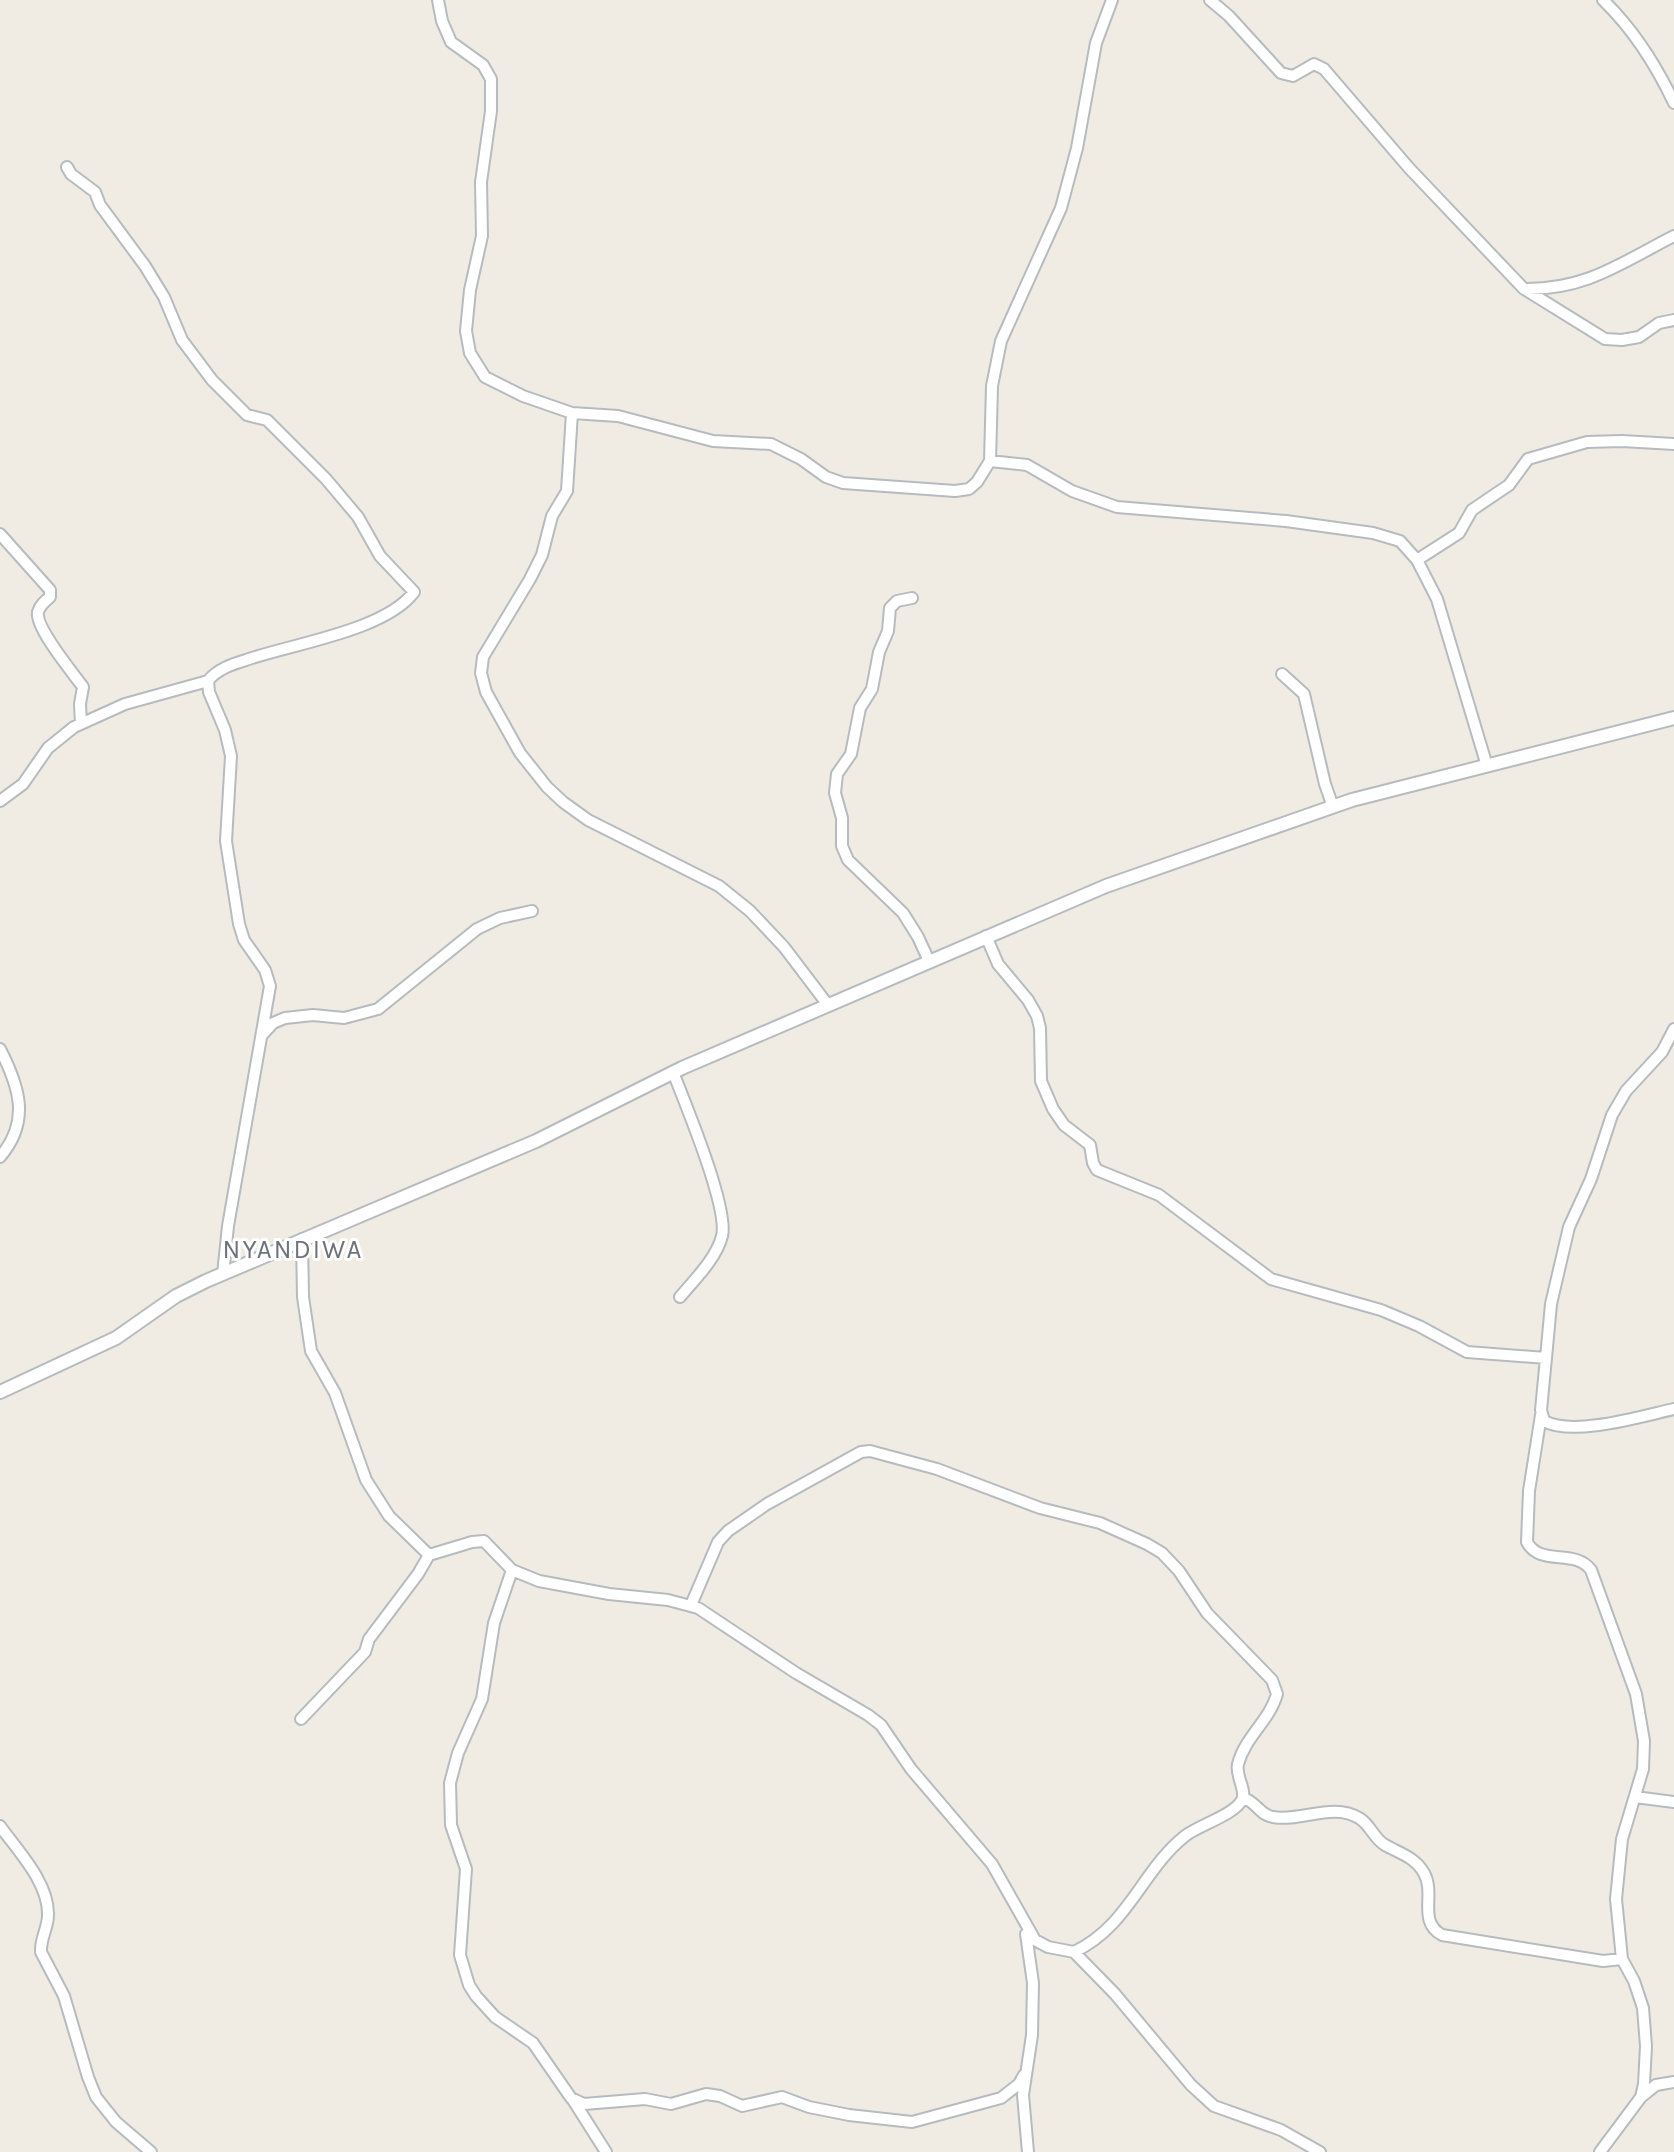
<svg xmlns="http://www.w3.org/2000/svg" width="1674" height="2152" viewBox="0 0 1674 2152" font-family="Karla,sans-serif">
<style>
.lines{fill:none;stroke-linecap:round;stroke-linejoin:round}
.minor-casing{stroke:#b6bbbf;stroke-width:14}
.tertiary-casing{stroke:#b6bbbf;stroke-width:16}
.minor{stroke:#fff;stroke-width:10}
.tertiary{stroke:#fff;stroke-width:12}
.labels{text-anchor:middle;stroke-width:6;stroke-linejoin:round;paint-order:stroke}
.quarter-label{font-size:26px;letter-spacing:2px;fill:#6d7378;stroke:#fff}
</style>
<rect width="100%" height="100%" fill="#f0ece4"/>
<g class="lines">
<g class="minor-casing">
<path id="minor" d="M438,0l4,21 9,21 32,23 8,14v32l-10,71 1,54 -12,54 -4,41 4,22 15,24 38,19 49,17 46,3 95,25 58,3 30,15 25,18 17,6 112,8 14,-2 8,-7 13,-21 2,-75 9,-45 60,-133 16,-60 19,-105 16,-43
M1210,0l19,16 52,57 12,3 21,-12 10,5 85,99 115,121c62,1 97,-26 150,-53
M1603,0c31,30 53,65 71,103
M67,167l4,7 24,18 5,13 45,61 19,31 18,43 30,40 35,35 20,5 59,59 32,38 22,39 34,36c-29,39 -123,52 -168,68 -13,4 -29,9 -38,21l1,11 16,38 6,26 -5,85 13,83 5,16 21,30 5,16 -42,240 -5,48
M1526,290l79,49 17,1 17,-3 20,-14 15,-3
M572,413l-5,78 -15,25 -10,39 -12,24 -47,78 -2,16 5,19 34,61 27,34 16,15 25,18 131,66 31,25 34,36 44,58
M990,461l37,4 45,26 45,16 169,14 87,12 27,8 17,19 20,39 50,167
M0,534l50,56v7c-5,4 -10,8 -12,15 -3,16 35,61 45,75l-3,17 1,20
M1417,560l42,-27 13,-23 37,-25 19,-26 59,-17 35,-1 52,3
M912,598l-15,3 -7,7 -2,23 -9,21 -7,37 -12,19 -9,46 -14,20 -2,19 7,25v28l6,14 55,53 15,24 11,24
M1282,674l22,20 21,90 8,23
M0,801l23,-17 25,-36 26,-21 51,-23 83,-23
M986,936l12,28 30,36 9,16 3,12 1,53 12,28 11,16 26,20 3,18 4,7 62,25 112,84 110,31 38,16 48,26 79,6 -5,52 3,11c29,16 98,-5 130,-12
M262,1035l11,-12 12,-5 28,-3 31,3 34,-9 99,-80 23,-11 32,-7
M0,1049c19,37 31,72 0,108
M673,1072c12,31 56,136 49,164 -6,23 -27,43 -42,61
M302,1239l1,58 8,54 24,42 31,87 23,36 40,39 43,-13 12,-1 28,29 27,11 70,13 59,6 30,8 98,65 72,42 13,10 30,44 81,95 43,76 13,7 26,5 41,42 76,91 23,21 67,24 39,22
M1546,1358l5,-54 18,-77 22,-48 21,-64 14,-24 36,-39 12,-23
M1541,1415l-12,76 -2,51c13,25 48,6 64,28l45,124 8,47 -1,28 -21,70 -6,60 6,60 12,22 9,27 3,38 -2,38 -3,13 -41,55
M512,1570l-18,53 -12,76 -24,54 -8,30 1,42 15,44 -6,86 9,30 7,11 19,21 38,26 38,55 13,6 61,-5 26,5 35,-10 14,2 22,10 40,-9 27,10 40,8 63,7 89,-24 18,-14 5,-9
M691,1605l27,-63 10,-11 39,-27 94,-52 9,-1 67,18 103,39 60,15 47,21 15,9 17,18 28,42 65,67 5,14c-7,26 -32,43 -39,70 -3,12 9,26 4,36 -8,15 -43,25 -57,36 -43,34 -56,90 -111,116
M301,1719l64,-67 4,-13 49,-65 11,-19
M1635,1797l39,5
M1243,1798c13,3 16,17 30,19 28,5 60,-15 86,1 11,6 15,21 26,27 14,8 30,12 39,28 12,22 -7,48 18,62l161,26 19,-2
M0,1826c18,25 49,57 48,89 0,13 -8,24 -7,37l23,44 24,81 8,20 20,25 35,30
M1026,1934l7,49 -1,52 -9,60 5,57
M1641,2097l15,-12 18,-3
M573,2100l33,52"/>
</g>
<g class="tertiary-casing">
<path id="tertiary" d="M0,1392l116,-54 60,-42 30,-15 330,-140 146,-73 424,-182 246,-86 322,-82"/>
</g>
<use href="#minor" class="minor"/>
<use href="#tertiary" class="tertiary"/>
</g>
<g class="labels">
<g class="quarter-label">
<text x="293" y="1258">NYANDIWA</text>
</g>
</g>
</svg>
